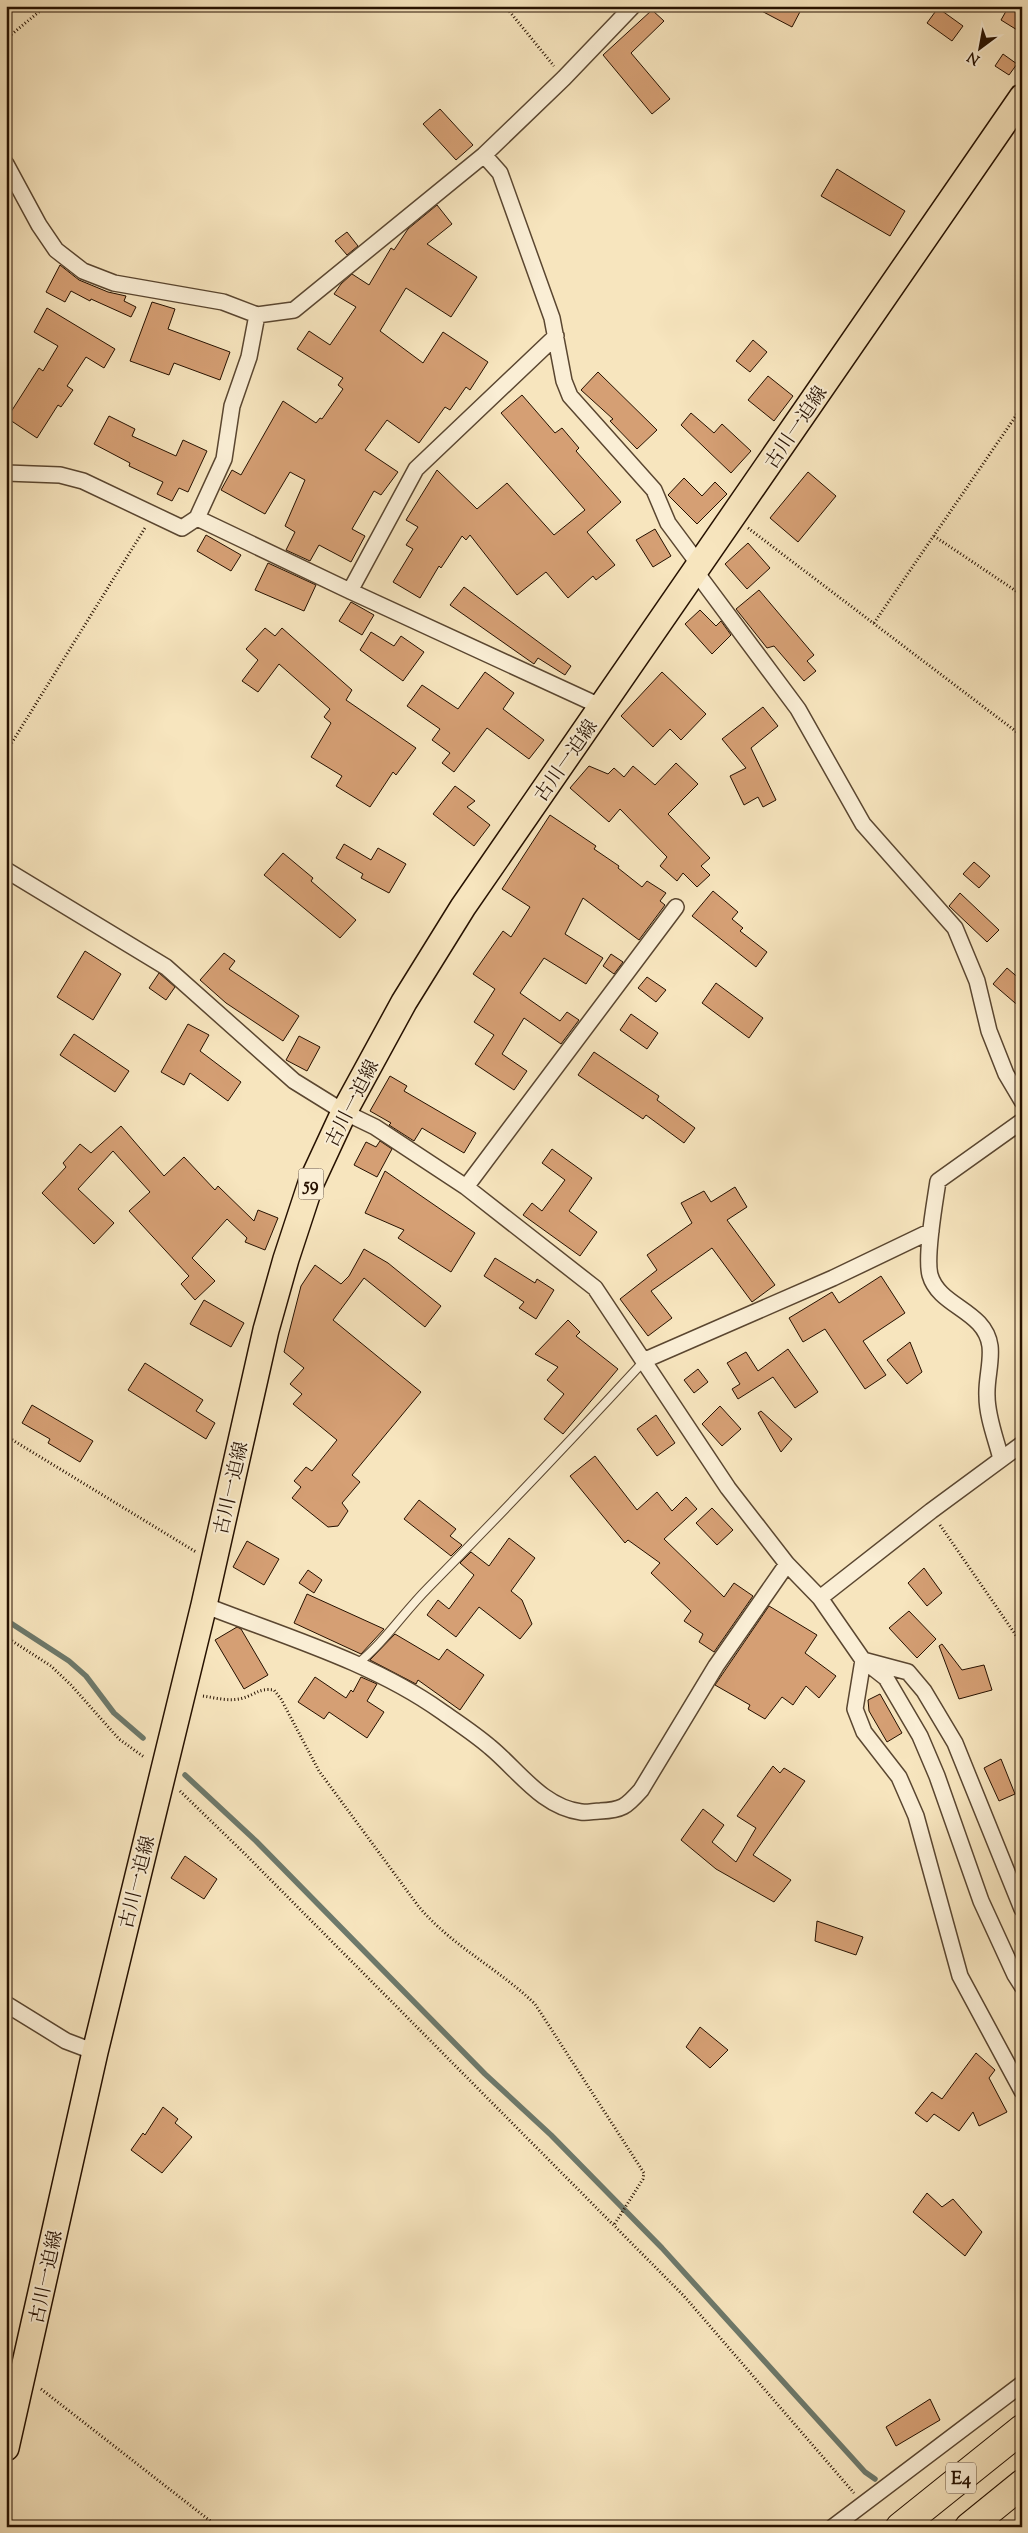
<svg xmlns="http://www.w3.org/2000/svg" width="1028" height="2533" viewBox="0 0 1028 2533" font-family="'Sorts Mill Goudy','Noto Serif JP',serif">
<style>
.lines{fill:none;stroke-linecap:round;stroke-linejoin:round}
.stream{stroke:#6d796b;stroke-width:5.5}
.building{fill:#d59f74;stroke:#261100}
.service-casing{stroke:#5a4630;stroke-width:10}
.minor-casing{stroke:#5a4630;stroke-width:18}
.primary-casing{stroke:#261100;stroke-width:28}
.motorway-casing{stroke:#261100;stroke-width:30}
.path{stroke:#261100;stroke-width:3;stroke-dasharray:1 2.5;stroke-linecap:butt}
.service{stroke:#faeed5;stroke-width:8}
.minor{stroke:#faeed5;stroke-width:15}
.primary{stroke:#f7e5be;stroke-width:25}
.motorway{stroke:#f7e5be;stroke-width:28}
.labels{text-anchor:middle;stroke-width:4;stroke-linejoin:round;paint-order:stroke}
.shield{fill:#faeed5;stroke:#665340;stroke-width:1}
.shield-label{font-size:18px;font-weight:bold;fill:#261100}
.street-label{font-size:19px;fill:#261100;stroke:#faeed5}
</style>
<rect width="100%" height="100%" fill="#f7e5be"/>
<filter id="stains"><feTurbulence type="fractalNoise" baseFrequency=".004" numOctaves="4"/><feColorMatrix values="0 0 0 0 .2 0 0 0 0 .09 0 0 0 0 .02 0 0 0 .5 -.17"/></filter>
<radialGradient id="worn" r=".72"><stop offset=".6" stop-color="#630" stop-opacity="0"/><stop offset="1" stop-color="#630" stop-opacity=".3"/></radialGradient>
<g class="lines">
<path class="stream" d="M6,1620l63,41 17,15 28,37 29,25
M185,1775l71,66 229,233 66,61 111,113 203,224 10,7"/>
</g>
<path class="building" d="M752,6h51l-11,21z
M1009,6h13v27l-21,-13z
M938,8l25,18 -11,15 -25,-18z
M652,10l12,11 -33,32 39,46 -18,15 -49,-59z
M1003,54l14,10 -8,11 -14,-9z
M440,109l33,36 -17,15 -33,-36z
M837,169l68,42 -15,25 -69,-40z
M437,205l15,19 -25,20 50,33 -26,40 -45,-29 -26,43 43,32 20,-31 45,30 -18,28 -4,-3 -16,23 -5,-3 -26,36 -32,-23 -22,30 33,22 -17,23 -7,-4 -22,38 13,7 -14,26 -32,-17 -9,16 -24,-11 9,-18 -10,-6 20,-46 -15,-8 -25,42 -44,-24 11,-20 9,5 42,-74 33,22 4,-5 2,1 21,-30 -5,-4 5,-7 -46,-29 12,-18 21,14 26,-38 -22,-13 7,-10 11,-10 17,11 22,-37 3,2 14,-21z
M347,232l11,14 -11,9 -12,-14z
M60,265l19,15 29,12 18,4 -2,5 12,6 -5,10 -40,-18 -1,2 -19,-10 -6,11 -19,-10z
M152,302l23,7 -7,20 62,23 -10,28 -46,-17 -5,12 -39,-14z
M47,308l68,41 -11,19 -18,-11 -19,29 6,4 -12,17 -3,-2 -21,33 -30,-20 32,-50 4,3 15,-25 -24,-14z
M753,340l14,12 -17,20 -14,-11z
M598,372l59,58 -20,19 -27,-28 3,-2 -32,-29z
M768,376l25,20 -19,25 -26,-21z
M522,395l33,38 7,-5 17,20 -3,3 45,51 -34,30 28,33 -19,15 -3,-4 -25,22 -22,-26 -29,23 -47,-60 -4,5 -4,-4 -21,32 -2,-2 -19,32 -27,-16 20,-33 -7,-4 12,-18 -12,-7 31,-50 40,39 30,-26 47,52 31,-25 -84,-97z
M691,413l23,20 8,-9 29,27 -20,22 -50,-48z
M109,416l26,13 -3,7 44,20 7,-16 24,11 -19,41 -9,-4 -7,13 -15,-7 6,-12 -34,-16 1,-3 -36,-19z
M808,472l28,24 -38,46 -28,-24z
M684,478l18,18 13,-14 12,12 -30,30 -29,-29z
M655,529l16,27 -18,11 -17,-27z
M206,535l35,20 -10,16 -34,-20z
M748,543l22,25 -23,21 -22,-25z
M268,563l48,22 -12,26 -49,-21z
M464,587l107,79 -6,9 -27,-17 -4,6 -84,-59z
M759,590l55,65 -7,6 9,10 -12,10 -30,-35 -7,2 -31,-39z
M351,602l23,13 -12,20 -23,-14z
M700,610l16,16 5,-5 10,14 -19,19 -27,-30z
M265,628l10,8 7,-8 70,62 -6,10 70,48 -20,27 -3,-3 -23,35 -34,-21 6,-10 -31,-19 20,-34 -7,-6 6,-8 -51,-45 -21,28 -16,-11 16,-21 -12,-11z
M371,632l23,14 7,-10 23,16 -21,29 -43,-31z
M485,672l29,21 -11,16 41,31 -15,19 -42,-31 -33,44 -12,-9 8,-10 -18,-13 8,-11 -33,-23 15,-21 36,24z
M662,672l44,42 -25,26 -11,-11 -17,18 -32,-31z
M763,707l15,19 -27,22 25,52 -13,7 -5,-10 -14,8 -14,-29 16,-8 -24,-29z
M676,763l22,21 -30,30 42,44 -9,8 9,9 -13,12 -14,-14 -6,8 -17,-15 7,-9 -47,-48 -11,13 -39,-34 19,-22 19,8 6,-6 10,9 9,-11 22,19z
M455,786l20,15 -8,6 23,18 -16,21 -41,-32z
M550,815l46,31 -2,3 25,17 -1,2 24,19 5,-6 19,12 -6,8 5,4 -26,35 -56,-42 -18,36 38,24 -17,26 -42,-26 -24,35 40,28 7,-9 12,8 -18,24 -37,-26 -22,36 25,17 -13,19 -39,-26 19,-29 -20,-13 21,-33 -22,-15 30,-43 8,6 19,-30 -28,-18z
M344,844l27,16 7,-12 28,16 -17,29 -28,-15 2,-4 -27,-16z
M283,853l30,25 -2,3 45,39 -16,18 -76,-63z
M974,862l16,14 -11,12 -16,-14z
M713,891l25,21 -6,7 11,9 -3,3 27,21 -11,15 -64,-51z
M960,893l39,37 -12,12 -38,-36z
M85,951l36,23 -28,46 -36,-23z
M224,953l11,8 -6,8 70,47 -16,25 -57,-38 -26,-23z
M611,954l12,8 -9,12 -11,-8z
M1007,968l15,13v28l-29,-25z
M159,973l16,14 -9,13 -17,-12z
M647,977l19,13 -10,12 -18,-14z
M716,983l47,35 -14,20 -47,-35z
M631,1014l27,19 -11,16 -27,-19z
M188,1024l21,11 -9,16 41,31 -13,19 -38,-28 -6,12 -23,-13z
M74,1034l55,37 -14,21 -55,-37z
M299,1036l21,11 -13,24 -21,-11z
M594,1052l65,44 -2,4 38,28 -11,15 -38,-28 -3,4 -65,-44z
M390,1076l17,10 -3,5 72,42 -12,20 -42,-25 -8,13 -25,-16 2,-2 -21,-12z
M121,1126l43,50 20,-19 31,33 3,-4 36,35 4,-11 20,8 -13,32 -20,-8 2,-4 -20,-19 -35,39 23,23 -20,19 -14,-16 8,-8 -60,-65 21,-19 -37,-41 -35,38 36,34 -20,21 -52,-51 24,-26 -3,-4 17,-19 11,9z
M380,1141l12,8 -15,28 -23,-12 12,-23 10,5z
M552,1149l40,29 -23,33 28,21 -17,24 -57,-41 9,-12 10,8 23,-31 -23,-17z
M385,1171l90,62 -24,39 -53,-34 6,-8 -39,-17z
M735,1187l12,20 -20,13 48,65 -23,17 -40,-54 -61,43 21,27 -24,18 -28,-37 37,-29 -10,-15 45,-32 -11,-20 23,-12 7,11z
M364,1249l24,14 53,43 -16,21 -61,-49 -31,42 88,72 -69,83 8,7 -18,21 6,8 -10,15 -10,1 -36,-29 9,-11 -7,-6 12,-14 6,4 25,-31 -44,-36 9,-10 -12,-10 14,-16 -20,-16 17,-66 14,-21 26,19 8,-8z
M495,1258l40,25 2,-4 17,11 -18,29 -17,-11 5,-6 -40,-26z
M881,1276l24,37 -42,28 23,34 -21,14 -40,-60 -22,13 -14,-24 43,-26 7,11z
M204,1300l40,23 -13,24 -41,-23z
M568,1320l12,12 -4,4 42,33 -55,65 -19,-15 20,-25 -17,-14 11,-13 -23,-13z
M910,1342l12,30 -15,12 -20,-24z
M788,1349l30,43 -23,16 -22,-31 -35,22 -6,-10 8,-5 -13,-21 19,-11 12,19z
M145,1363l58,37 -7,11 19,12 -9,16 -78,-49z
M698,1369l10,13 -14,11 -10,-13z
M32,1405l61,36 -13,21 -32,-19 2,-4 -28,-16z
M720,1406l21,23 -19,17 -20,-22z
M761,1411l31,28 -11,13 -23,-39z
M656,1415l19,28 -18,13 -20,-27z
M595,1456l42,54 20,-18 15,19 14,-14 11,12 -33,30 60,58 10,-14 19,13 -39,56 -15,-10 4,-8 -19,-13 7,-10 -40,-38 9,-10 -32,-23 -3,3 -55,-67z
M419,1500l37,29 -6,7 12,9 -11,11 -47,-37z
M712,1508l21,22 -16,15 -21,-22z
M509,1538l26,20 -24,33 11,9 10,24 -12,15 -41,-32 -23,30 -29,-22 11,-15 11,9 25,-34 -14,-12 11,-11 18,14z
M247,1541l32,18 -15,26 -31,-18z
M924,1568l18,25 -15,13 -19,-23z
M308,1570l14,10 -8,13 -15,-10z
M307,1594l77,35 -23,25 -67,-31z
M769,1606l48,29 -12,18 31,23 -17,22 -13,-12 -13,19 -11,-8 -17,22 -17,-10 2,-4 -35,-20z
M909,1611l27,28 -19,19 -28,-30z
M237,1627l4,2 27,46 -24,14 -29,-49z
M395,1634l44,26 8,-11 37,26 -24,35 -42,-30 -2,4 -46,-24z
M942,1644l20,26 22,-5 8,25 -33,9 -20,-53z
M315,1677l31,21 5,-8 2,2 8,-15 16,7 -10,17 17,11 -17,26 -38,-26 -5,7 -26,-17z
M880,1694l22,39 -15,9 -18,-31 -1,-11z
M1001,1759l14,35 -16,7 -15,-33z
M773,1766l7,7 4,-5 21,13 -52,74 38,25 -17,22 -58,-33 -35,-29 22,-31 21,16 -12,17 24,20 20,-34 -19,-12z
M185,1856l32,23 -13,20 -33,-21z
M817,1921l46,16 -7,18 -41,-14z
M700,2027l28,23 -18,18 -24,-21z
M976,2053l19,17 -6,8 18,34 -28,14 -6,-14 -14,19 -25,-17 -7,8 -12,-9 17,-21 10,7z
M163,2107l15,12 -3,4 17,14 -30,36 -31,-23 12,-17 2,2z
M927,2193l15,14 11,-8 29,33 -17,24 -52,-44z
M930,2399l10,21 -44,26 -10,-19z"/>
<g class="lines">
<g class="service-casing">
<path id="service" d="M356,1665c28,-22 47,-52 72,-77 74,-75 146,-151 217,-228"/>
</g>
<g class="minor-casing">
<path id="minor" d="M484,155l16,18 52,145 12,63 6,15 84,94 14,33 32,43
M6,164l33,61 17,25 27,21 31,12 109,19 34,13 37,-5 190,-155 80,-77 69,-72
M6,473l54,2 23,6 99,47 15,-10 27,-59 8,-53 17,-49 8,-42
M197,518l153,73 252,116
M696,572l102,137 65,115 92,104 22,53 12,50 17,43 16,27
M350,591l66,-122 140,-133
M6,870l160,97 128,114 50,31 31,15 91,60 129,101 133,200 59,76 33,34 43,62 23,18 34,58 17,40 44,125 34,74 7,11
M466,1187l210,-280
M645,1360l188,-82 98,-47
M1001,1459c-5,-20 -14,-42 -14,-63 -1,-16 5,-34 3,-50 -5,-36 -51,-39 -60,-71 -5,-19 5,-73 8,-94l84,-60
M820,1598l111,-87 91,-67
M204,1605c79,31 168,57 237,106 17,12 34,23 49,36 28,23 52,60 91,65 6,1 13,-1 19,-1 22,-1 26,-4 41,-21l75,-124 71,-102
M1022,1909l-67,-166 -31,-52 -16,-19 -45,-12 -8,49 9,23 35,45 17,39 44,160 62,115
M6,2004l60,37 29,11
M833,2527l189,-143"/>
</g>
<g class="primary-casing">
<path id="primary" d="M6,2448l89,-396 109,-447 62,-275 20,-71 25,-76 33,-71 60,-110 59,-95 559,-810"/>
</g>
<g class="motorway-casing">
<path id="motorway" d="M900,2527l122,-98
M969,2527l53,-43"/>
</g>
<path class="path" d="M505,6l49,60
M6,39l40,-33
M748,528l274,208
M934,536l88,59
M874,623l148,-216
M6,752l139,-224
M6,1436l190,116
M940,1525l82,119
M6,1637l45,29 20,19 48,54 25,18
M203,1696c13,2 28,6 40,2 14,-4 15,-10 31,-8l7,9 38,72 100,136c33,39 80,62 116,97l109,169 -1,6 -29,46
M180,1791l64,62 440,443 170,197
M41,2389l177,138"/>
<use href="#service" class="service"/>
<use href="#minor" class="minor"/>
<use href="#primary" class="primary"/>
<use href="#motorway" class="motorway"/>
</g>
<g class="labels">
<g class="shield">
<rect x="298.5" y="1168.5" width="25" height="31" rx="4"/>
<rect x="946" y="2462.5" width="30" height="31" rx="4"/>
</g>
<g class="shield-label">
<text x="311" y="1190">59</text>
<text x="961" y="2484">E4</text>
</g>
<g class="street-label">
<text transform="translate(795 427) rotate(-56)" y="7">古川一迫線</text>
<text transform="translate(565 760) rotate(-55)" y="7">古川一迫線</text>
<text transform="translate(351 1103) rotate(-63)" y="7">古川一迫線</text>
<text transform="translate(230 1488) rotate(-77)" y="7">古川一迫線</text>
<text transform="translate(136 1882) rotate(-76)" y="7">古川一迫線</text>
<text transform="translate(45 2277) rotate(-78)" y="7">古川一迫線</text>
</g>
</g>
<rect width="1028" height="2533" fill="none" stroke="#f7e5be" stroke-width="25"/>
<rect x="8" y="8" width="1013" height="2518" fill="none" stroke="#261100" stroke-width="2.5"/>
<rect x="12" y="12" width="1003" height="2508" fill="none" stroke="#261100"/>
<g transform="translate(980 48) rotate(212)" stroke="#faeed5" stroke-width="4" paint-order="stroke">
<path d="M0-4L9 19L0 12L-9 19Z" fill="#261100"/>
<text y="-8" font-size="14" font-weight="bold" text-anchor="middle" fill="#261100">N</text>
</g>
<rect width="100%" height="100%" filter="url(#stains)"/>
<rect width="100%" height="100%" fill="url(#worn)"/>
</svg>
